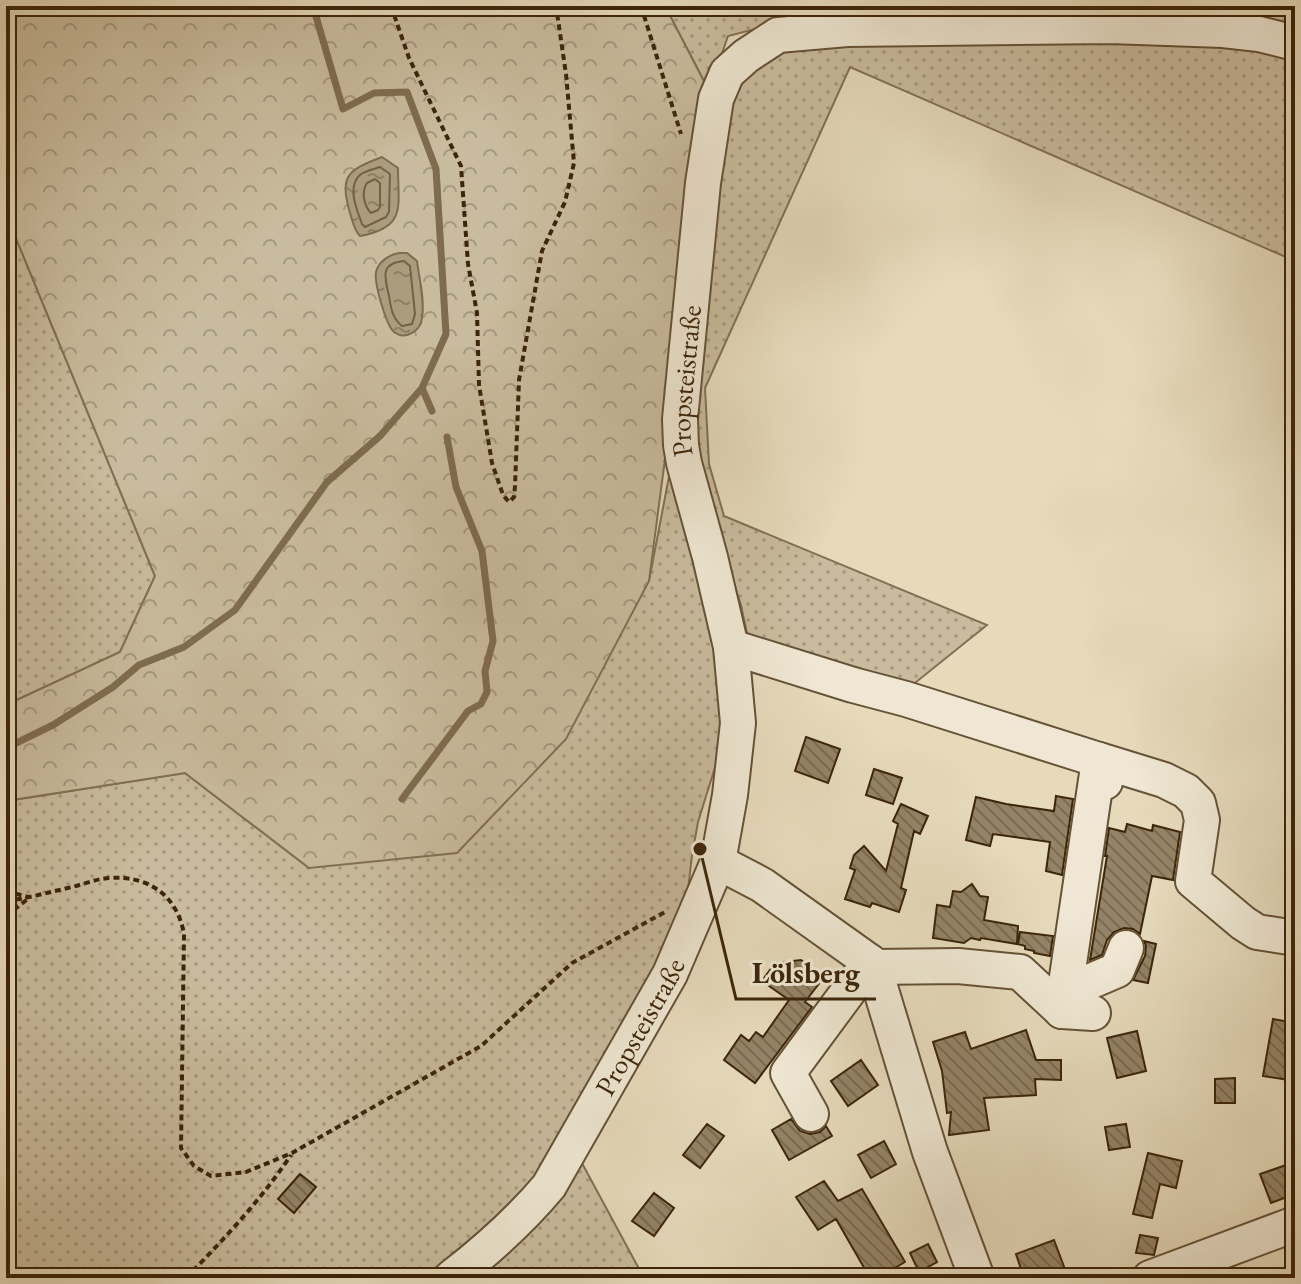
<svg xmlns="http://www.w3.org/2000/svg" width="1301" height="1284" viewBox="0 0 1301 1284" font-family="'EB Garamond',serif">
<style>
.grass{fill:url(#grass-dots);stroke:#827053;stroke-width:2}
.forest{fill:url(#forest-crowns);stroke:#827053;stroke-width:2}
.water{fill:url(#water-ripples);stroke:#7f6c4f;stroke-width:2}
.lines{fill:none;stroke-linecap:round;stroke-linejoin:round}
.shore{stroke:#746044;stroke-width:2}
.stream{stroke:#7f6c4f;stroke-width:7}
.building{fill:url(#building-back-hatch);stroke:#3c2509;stroke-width:2}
.minor-casing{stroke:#665236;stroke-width:38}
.path{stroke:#3c2509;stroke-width:4;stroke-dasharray:6 4;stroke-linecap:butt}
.minor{stroke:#efe7d3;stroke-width:34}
.labels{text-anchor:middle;stroke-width:6;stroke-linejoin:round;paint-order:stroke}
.street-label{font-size:28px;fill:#3c2509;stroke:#efe7d3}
.leader{fill:none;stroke:#3c2509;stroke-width:3}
.callout-dot{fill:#3c2509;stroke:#efe7d3;stroke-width:3}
.callout-label{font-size:30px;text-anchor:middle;font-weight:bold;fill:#3c2509;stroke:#efe7d3;stroke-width:6;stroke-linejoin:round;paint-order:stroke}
</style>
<defs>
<pattern id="grass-dots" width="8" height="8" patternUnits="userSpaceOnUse" patternTransform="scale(2)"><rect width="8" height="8" fill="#c9bb9d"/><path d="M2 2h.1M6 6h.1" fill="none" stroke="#a4987e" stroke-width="1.8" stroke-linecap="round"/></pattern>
<pattern id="forest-crowns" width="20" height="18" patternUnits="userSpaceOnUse" patternTransform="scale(2)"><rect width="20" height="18" fill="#c9bb9d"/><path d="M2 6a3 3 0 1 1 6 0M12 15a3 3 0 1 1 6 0" fill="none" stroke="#a4987e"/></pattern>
<pattern id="water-ripples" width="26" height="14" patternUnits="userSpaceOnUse" patternTransform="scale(2)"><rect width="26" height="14" fill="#ac9c7e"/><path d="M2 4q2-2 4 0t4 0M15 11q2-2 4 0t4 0" fill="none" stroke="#8d7f65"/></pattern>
<pattern id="building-back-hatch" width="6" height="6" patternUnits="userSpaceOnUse" patternTransform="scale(2)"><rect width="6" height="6" fill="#948366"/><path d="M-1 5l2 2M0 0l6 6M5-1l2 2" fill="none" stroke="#7a6b52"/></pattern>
</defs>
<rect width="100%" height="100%" fill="#e6dabb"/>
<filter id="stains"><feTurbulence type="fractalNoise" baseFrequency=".0025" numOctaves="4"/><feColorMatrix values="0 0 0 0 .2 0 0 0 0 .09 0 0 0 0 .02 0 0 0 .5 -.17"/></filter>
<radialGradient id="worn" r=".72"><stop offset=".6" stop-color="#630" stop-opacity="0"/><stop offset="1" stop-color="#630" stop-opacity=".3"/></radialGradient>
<path class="grass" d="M665,6h630v20l-39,-12 -256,-7 -187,7 -85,22 -19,55z
M847,29l448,14v218l-445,-194 -145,321 4,76 15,52 263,109 -82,66 -157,-53 -7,-33 -15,-45 -28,-97 -2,-49 31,-318 21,-30z
M6,214l149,362 -35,76 -114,53z
M680,419l37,201 5,125 -24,77 -6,33 -7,61 -127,234 25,15 61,113h-638v-477l179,-28 124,95 340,-287z"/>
<path class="forest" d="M6,6h659l44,85 -39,330 -21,160 -83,158 -109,114 -148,15 -124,-95 -179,28v-96l114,-53 35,-76 -149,-362z"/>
<path class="water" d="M382,157l16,11c0,39 9,59 -38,68 -6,-6 -7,-14 -10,-23 -11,-38 -2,-43 32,-56z
M399,253h8l10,8c2,17 8,39 5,57 -1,12 -16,23 -28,14 -8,-7 -20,-49 -18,-60 3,-11 13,-17 23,-19z"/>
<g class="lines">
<path class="shore" d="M380,167l10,7 -1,38 -3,5 -21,10 -3,-3c-5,-14 -16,-38 -1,-50 5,-3 13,-5 19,-7z
M375,179l5,4v24l-2,3 -7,3c-7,-7 -10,-21 -4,-30z
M404,261l6,5 5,48 -3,10 -10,2c-10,-8 -11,-18 -13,-30 -4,-18 -10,-33 15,-35z"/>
<path class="stream" d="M313,6l30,103 31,-16 33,-1 29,77 10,165 -24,54 10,23
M6,748l47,-23 60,-38 26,-22 45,-18 51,-37 92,-128 53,-46 42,-48
M402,799l66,-88 13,-7 6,-12 -2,-21 8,-30 -11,-90 -26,-64 -9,-50"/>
</g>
<path class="building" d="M806,737l34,12 -12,34 -33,-12z
M874,769l28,9 -9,26 -27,-9z
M1056,796l17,3 -11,76 -16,-4 4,-29 -57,-8 -3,12 -24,-6 10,-43 30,7 48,7z
M901,804l27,12 -8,18 -6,-3 -13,57 5,2 -7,22 -27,-9 -2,4 -25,-8 10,-29 -5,-2 4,-13 10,-9 22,25 12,-47 -5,-3z
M1127,824l25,7 1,-6 27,7 -7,48 -21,-4 -12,58 -7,-5 -9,-1 -10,4 -7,8 -5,15 -12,5 17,-104h-2l4,-28 16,4z
M972,884l8,12 8,1 -4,23 34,6 -1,18 -36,-6 -1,2 -9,-2 -7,5 -31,-5 4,-33 13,2 3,-16 8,1z
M1020,932l33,4 -3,20 -16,-3v-2l-9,-2v-3l-7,-2z
M1144,941l12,3 -8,39 -15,-3 12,-24 1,-10z
M801,960l23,17 -19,25 7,5 -57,76 -31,-23 17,-25 8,6 7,-9 7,5 26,-37 -27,-19 13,-18z
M1273,1019l22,4v58l-32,-5z
M1026,1030l10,30h25v20l-26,-1 1,16 -52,3 5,32 -40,5 2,-23 -4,1 -5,-42 -9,-29 32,-10 6,17z
M1137,1031l9,40 -29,7 -10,-40z
M861,1060l17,25 -30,21 -17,-25z
M1235,1078v25h-20v-24z
M791,1119l9,12 10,3 10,-2 6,-6 6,10 -43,24 -17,-30z
M707,1124l17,12 -24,32 -17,-13z
M1126,1124l4,23 -21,3 -4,-23z
M884,1141l12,23 -25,14 -13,-23z
M1148,1153l34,8 -6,27 -16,-4 -8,34 -19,-4z
M1295,1162v32l-24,9 -11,-29z
M300,1174l16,13 -22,26 -16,-14z
M824,1181l14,20 24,-12 43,73 -27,16h-8l-34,-59 -18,11 -22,-33z
M654,1193l20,15 -20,28 -22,-15z
M1140,1235l18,3 -4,17 -18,-2z
M1054,1240l12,32 -17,6h-25l-8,-24z
M928,1244l9,18 -18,10 -9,-19z"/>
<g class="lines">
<g class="minor-casing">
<g id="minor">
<path d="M731,647l122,38 53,14 193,61 6,22"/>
<path d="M718,862l44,23 108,77 4,5 56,185 47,126"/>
<path d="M874,967l84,-1 62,6 42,39 31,2"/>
<path d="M1062,1011l37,-251 65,20 22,11 12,12 4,17 -9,61 50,42 14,9 38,6"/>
<path d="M1062,1011l27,-29 28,-12 9,-22"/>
<path d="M811,1114l-23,-41 82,-111"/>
<path id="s1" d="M451,1278c36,-28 69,-57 98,-92l121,-212 48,-112 12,-67 8,-72 -7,-76 -21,-90 -26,-94 -3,-18 -1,-26 23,-236 13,-84 11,-26 19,-17 32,-21 69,-6 263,-3 113,4 36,4 36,9"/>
<path d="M1150,1278l145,-54"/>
</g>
</g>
<path class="path" d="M391,6l18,52 52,108 7,98 9,49 2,72 13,78 11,32 6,7 5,-5 1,-11 4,-106 23,-129 23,-49 9,-39 -8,-89 -10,-68
M641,6l40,128
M6,891l22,6
M6,901c23,-3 44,-9 66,-14 12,-3 24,-8 37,-9 39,-3 68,17 75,56l-3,214 13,18 17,10 35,-4 46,-19 189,-107 91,-83 93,-51
M6,916l23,-18
M186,1278c38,-39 75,-78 105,-123"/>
<use href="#minor" class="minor"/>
</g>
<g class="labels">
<g class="street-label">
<text dy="10" stroke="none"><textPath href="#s1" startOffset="990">Propsteistraße</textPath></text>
<text dy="10" stroke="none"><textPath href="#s1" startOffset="318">Propsteistraße</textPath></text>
</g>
</g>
<path class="leader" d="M700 849L736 999H876"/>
<circle class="callout-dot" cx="700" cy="849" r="8"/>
<g class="callout-label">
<text x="806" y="983">Lölsberg</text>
</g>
<rect width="1301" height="1284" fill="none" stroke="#e6dabb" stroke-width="32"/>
<rect x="8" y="8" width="1285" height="1268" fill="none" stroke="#3c2509" stroke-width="4"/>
<rect x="16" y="16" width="1269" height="1252" fill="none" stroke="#3c2509" stroke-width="2"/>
<rect width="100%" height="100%" filter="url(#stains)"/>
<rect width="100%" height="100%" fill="url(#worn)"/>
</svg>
